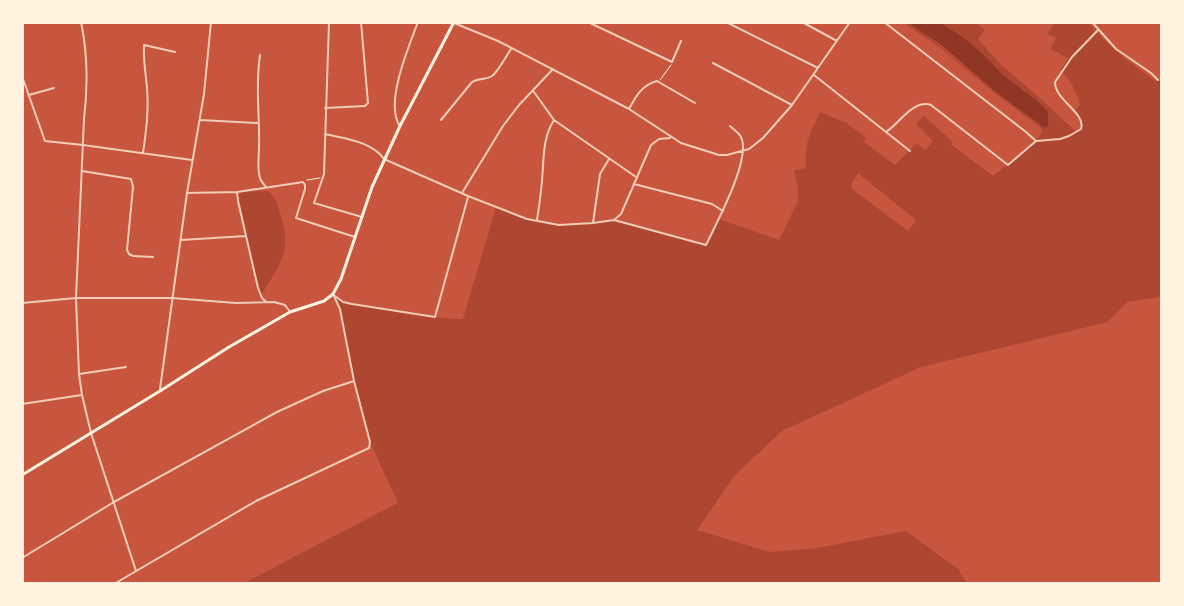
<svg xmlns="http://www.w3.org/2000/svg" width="1184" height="606" viewBox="0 0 1184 606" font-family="Lora,serif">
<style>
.green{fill:#ae4732;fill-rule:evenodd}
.water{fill:#8f3625}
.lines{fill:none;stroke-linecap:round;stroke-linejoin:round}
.path{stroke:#fff3e0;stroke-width:1}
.pedestrian{stroke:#f1ccb7;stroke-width:2}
.minor{stroke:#f1ccb7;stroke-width:2}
.secondary{stroke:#fff3e0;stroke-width:3}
</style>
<rect width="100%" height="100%" fill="#c8553d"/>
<path class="green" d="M904,23h5l8,4 80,66 48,34 -14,-31 -29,-22 -38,-36 -23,-15h35l9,7 -7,9 22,25 40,34 36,34c9,-6 4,-13 -2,-21l6,-6c-3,-13 -10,-25 -19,-35l7,-12 -18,-9 6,-11 -9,-4 8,-11h34c19,23 43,41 67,58l5,-1v217l-34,5 -19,20 -187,45 -139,64 -47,44 -38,55 73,22 47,-4 89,-17 52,38 9,14 -725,1 156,-81 -28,-61 -16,-61 -14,-72 -7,-15 10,8 92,15 18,2h10l33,-112 31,11 19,5 22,2 46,-5 92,25 13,-26 60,21 19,-39v-13l-4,-18 12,-2c-2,-25 4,-34 14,-56l27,11 19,15 -2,4 31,23 22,-22 8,7 8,-9 -17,-17 8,-8 29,26 -2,2 6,5 36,27 43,-35 6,-9 -1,-4 -45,-34 -57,-47zM858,173l58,47 -8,11 -57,-43 2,-7z
M267,191c8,4 9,10 12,19 14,39 3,52 -18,85l-15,-60 -7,-39 1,-4z"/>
<path class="water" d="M909,23h32l23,15 20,17 18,19 39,30 7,8v14l-3,2 -48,-35 -56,-48z"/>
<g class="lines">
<path class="path" d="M660,80l11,-15
M307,180l13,-2"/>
<path class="pedestrian" d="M22,76l23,65 38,4
M29,95l25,-7"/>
<path class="minor" d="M81,22c7,33 7,64 3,97l-8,179 3,76 3,21 9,38 45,138
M329,22l-5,152 -10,29 48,14
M588,22l84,40 9,-21
M726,22l92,46
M802,22l35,19
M884,22l142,110 10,9
M1092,22l24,27 35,24 7,7
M454,23l44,18 131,68 52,34 38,12h8l22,-6 14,-11 29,-33 58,-83
M260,55c-5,31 0,61 -1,92 0,10 -2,21 1,31 1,4 4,6 6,9
M713,63l79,42
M814,75l96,76
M534,92l20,28 82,57
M325,108l40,-2 3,-3 -7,-81
M629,109c7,-13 13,-24 28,-28l38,22
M200,120l58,3
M441,120l31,-38c7,-4 14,-2 20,-6 6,-4 14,-20 19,-27
M400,126c-16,-22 9,-80 18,-104
M886,132c14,-9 27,-33 45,-27l77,60 28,-24 24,-2 9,-3 12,-7c5,-17 -26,-28 -26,-47l17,-25 26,-27
M325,134c20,5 46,7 59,25l84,37 59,23 32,6 34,-2 21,-3 7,-6 30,-69 8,-6 11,-1
M83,145l109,15
M143,153c3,-21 6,-43 4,-64 -1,-15 -4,-29 -3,-44l31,7
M82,171l49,8 2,8 -6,63 2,4 4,2 20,1
M634,184l78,20 11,7
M237,192l1,9 20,87 4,10 4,4
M187,193l50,-1 66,-10 2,3v4l-9,29 59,19
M462,193l41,-67 16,-21 34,-36
M537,220c2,-13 4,-26 5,-39 2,-21 0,-42 12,-61
M614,220l92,25c10,-21 46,-87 35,-108 -2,-4 -8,-8 -11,-11
M593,223l7,-49 9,-15
M181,240l65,-4
M335,296l8,6 9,2 83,13 33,-120
M22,303l54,-5h96l64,5 38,-1 11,3 5,7
M79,374l47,-7
M160,389l27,-196 17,-99 7,-72
M22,404l60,-9
M22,558l92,-56 163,-90 46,-21 31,-10
M114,584l142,-83 113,-53 1,-6 -16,-61 -14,-72 -7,-15"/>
<path class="secondary" d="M22,475l138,-84 69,-44 61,-35 34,-11 9,-7 8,-15 31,-92 28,-61 54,-104"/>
</g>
<rect width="1184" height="606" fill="none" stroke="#fff3e0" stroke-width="48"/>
</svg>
